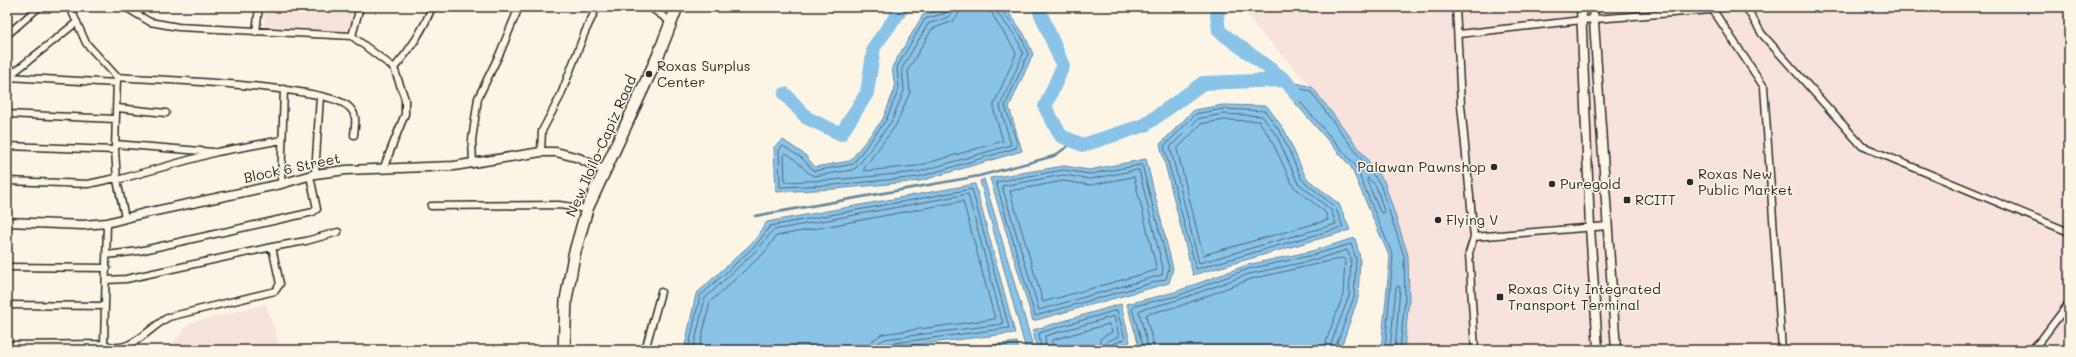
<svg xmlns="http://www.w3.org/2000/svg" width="2076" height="357" viewBox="0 0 2076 357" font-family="Mali,sans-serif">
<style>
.built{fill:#f7e2dd}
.water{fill:#89c3e8;stroke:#63869c}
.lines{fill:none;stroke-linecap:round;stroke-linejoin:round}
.shore{stroke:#516877;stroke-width:1}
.stream{stroke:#63869c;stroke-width:2.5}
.river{stroke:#89c3e8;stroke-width:14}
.minor-casing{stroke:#2b2b2b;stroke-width:9}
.tertiary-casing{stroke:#2b2b2b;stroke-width:11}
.trunk-casing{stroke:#2b2b2b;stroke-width:14}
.minor{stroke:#fcf5e5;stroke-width:6}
.tertiary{stroke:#fcf5e5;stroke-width:8}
.trunk{stroke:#fcf5e5;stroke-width:11}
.poi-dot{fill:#2b2b2b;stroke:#fcf5e5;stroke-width:1.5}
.labels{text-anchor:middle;stroke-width:3;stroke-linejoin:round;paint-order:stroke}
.poi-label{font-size:14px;fill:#2b2b2b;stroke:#fcf5e5;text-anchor:start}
.street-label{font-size:14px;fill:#2b2b2b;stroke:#fcf5e5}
</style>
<rect width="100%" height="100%" fill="#fcf5e5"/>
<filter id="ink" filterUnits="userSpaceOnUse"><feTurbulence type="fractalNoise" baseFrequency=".025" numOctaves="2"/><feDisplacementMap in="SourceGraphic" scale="8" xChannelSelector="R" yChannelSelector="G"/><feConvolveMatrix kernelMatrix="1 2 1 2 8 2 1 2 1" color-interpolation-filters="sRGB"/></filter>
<g filter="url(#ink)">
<path class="built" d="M266,7h90l-9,24 -83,-5z
M1241,7h828v343h-665l5,-52 -1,-43 -96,-168 -51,-54z
M266,304l15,46h-114l23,-27z"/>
<path class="water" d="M951,7h54l19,27 9,20 -24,53 13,44 -102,30 -86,8 -58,3 -2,-45 9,-7 22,15 10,12 35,-6 33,-42 12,-31 -3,-21 31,-52z
M1285,80l27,7 72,94 24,74 1,43 -5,52h-23l9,-92 -39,-91 -61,-70z
M1223,105l44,1 18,25 21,47 33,26 11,26 -157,45 -33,-131 34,-34z
M1146,159l27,110 -4,14 -136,38 -43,-143 74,-12 25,4z
M984,179l50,171h-8l-46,-169z
M975,184l40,149 -145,17h-186l12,-56 58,-53 13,-19z
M1355,238l5,20 -2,40 -18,52h-200l-13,-46 48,-12 72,-27 61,-13z
M1121,304l9,38 -23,8h-70l-4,-20z
M1017,342l2,8h-73z"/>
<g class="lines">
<path class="shore" d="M949,7l-3,6 -21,6 -28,48 2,22 -13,31 -33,44 -39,7 -12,-13 -19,-12 -4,4 1,37 53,-2 86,-8 97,-29 1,-5 -12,-37 23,-52 -7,-18 -19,-25v-4
M954,7c-1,13 -16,12 -26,17l-26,44 2,23 -13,31 -34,45 -5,3 -38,6c-10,-4 -17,-18 -29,-23l-1,2 1,27 48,-2 85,-8 93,-27 -11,-39 23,-52 -6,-16 -19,-24 -1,-7
M960,7l-2,8 -5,6 -21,8 -24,41 2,22 -14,33 -32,43v3l53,-5 86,-25 -9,-30v-7l22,-50c-5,-15 -25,-34 -25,-47
M1224,109l41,2 16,22 21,47 33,27 8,20 -147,42 -32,-123 32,-32z
M1224,114l38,2 15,20 21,47 33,27 5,14 -137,39 -29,-116 28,-28z
M1225,120l34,1 12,18 22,47 33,27 2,7 -125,35 -26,-106 24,-25z
M1142,165l27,103 -3,11 -131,37 -39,-134 67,-12 27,4z
M1139,170l24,98 -1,7 -123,35 -37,-124 61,-11 27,4z
M1134,177l23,93 -114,32 -33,-111 53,-10 27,4z
M1368,178l8,8 8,25 -1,2 -3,-1 -13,-31z
M688,350l12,-54 57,-52 13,-18 202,-37 37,139 -123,16 -4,2v4
M693,350l12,-52 55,-51 13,-17 195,-36 35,130 -118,15 -7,4 -1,7
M699,350l11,-48 55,-50 11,-16 187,-35 32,118 -113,15 -9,6 -2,10
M1041,350l-2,-17 78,-23 8,29 -15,6 -2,5
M1046,350l-1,-14 69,-20 5,20 -13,6 -3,8
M1052,350v-10l57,-16 3,8 -11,6 -4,12
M1144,350l-12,-41 2,-3 43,-10 71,-27 61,-13 42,-12 5,15 -2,38 -17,46 -1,7
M1149,350l-10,-38 1,-2 38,-10 71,-26 61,-13 37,-11 4,9 -2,37 -17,45 -1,9
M1155,350l-9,-33 1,-3 33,-8 71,-27 92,-21 2,2 -2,35 -16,44 -2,11
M1385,350l8,-94 -38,-91 -61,-70 -2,-6 1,-2 17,4 70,93 24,72 1,42 -5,52
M1390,350l6,-63 2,-1 2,1 -5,63"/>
<path class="stream" d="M755,216l224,-40 75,-20 20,-14"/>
<path class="river" d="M1038,7l25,59 -18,41 16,29 22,9 62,-20 58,-42 82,-3
M1220,7l-3,8 2,16 66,49 12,15
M785,94l22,24 34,16 26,-41 7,-46 29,-40"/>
<g class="minor-casing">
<path id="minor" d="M70,7l16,36 31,34 -2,73 2,30 8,38
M125,7l25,15 28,5 174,9 42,32 11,31v15l-22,55
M650,7l21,15
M1456,7l5,98 13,132 -5,16 6,97
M1711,7l53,80 18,263
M1746,7l16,27 100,112 207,86
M256,32l3,-25
M1459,34l123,-14 129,-10
M7,35l32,-28
M352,36l8,-29
M394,68c17,-19 29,-37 38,-61
M7,77l110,6
M8,77l69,-55
M117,77c40,3 209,8 232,30 9,8 6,17 5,28
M117,108l49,5
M7,114l108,5
M115,144l98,8
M7,146l108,4
M541,152l1,-21 18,-34 25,-65 12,-25
M473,164l-1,-24 6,-42 22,-45 19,-46
M315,174l5,-78
M117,180l100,-28 65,-12
M7,181l81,3 28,-6
M281,184l3,-95
M431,206l128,-1 28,4
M1474,237l134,-11
M272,247l34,-6 32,-9
M107,255l32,-4 174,-39 4,-3 -7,-33
M7,267l100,1
M7,305l98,1
M104,344l3,-121
M7,345l97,-1c25,13 45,-17 65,-27l106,-26 5,-7 -8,-37 -146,32 -20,1
M645,350l16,-58
M2031,350l10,-10 28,-37"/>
</g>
<g class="tertiary-casing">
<path id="tertiary" d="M1581,7l9,220 8,123
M1593,7l23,343
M7,222l76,3 24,-2 34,-9 140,-30 34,-10 31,-4 108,-4 87,-14h15l23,6 26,13"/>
</g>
<g class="trunk-casing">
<path id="trunk" d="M564,350l2,-50 8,-45 13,-46 71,-153 19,-49"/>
</g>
<use href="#minor" class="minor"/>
<use href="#tertiary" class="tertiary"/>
<use href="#trunk" class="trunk"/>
</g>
</g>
<g class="poi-dot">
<circle cx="649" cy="74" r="4"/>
<circle cx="1494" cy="167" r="4"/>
<circle cx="1690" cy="182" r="4"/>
<circle cx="1552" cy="184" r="4"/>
<rect x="1623" y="196" width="8" height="8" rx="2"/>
<circle cx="1438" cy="220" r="4"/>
<rect x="1496" y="293" width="8" height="8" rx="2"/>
</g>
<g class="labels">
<g class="poi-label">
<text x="657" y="71">Roxas Surplus<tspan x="657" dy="16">Center</tspan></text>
<text x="1486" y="172" text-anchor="end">Palawan Pawnshop</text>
<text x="1698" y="179">Roxas New<tspan x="1698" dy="16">Public Market</tspan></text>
<text x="1560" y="189">Puregold</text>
<text x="1635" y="205">RCITT</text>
<text x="1446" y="225">Flying V</text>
<text x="1508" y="294">Roxas City Integrated<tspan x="1508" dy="16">Transport Terminal</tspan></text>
</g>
<g class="street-label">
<text transform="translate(601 146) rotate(-66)" y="5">New Iloilo-Capiz Road</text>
<text transform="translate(292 168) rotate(-12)" y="5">Block 6 Street</text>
</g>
</g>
<rect width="2076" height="357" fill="none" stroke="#fcf5e5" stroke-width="24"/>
<rect x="12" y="12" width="2052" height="333" fill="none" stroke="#2b2b2b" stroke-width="1.5" filter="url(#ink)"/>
</svg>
